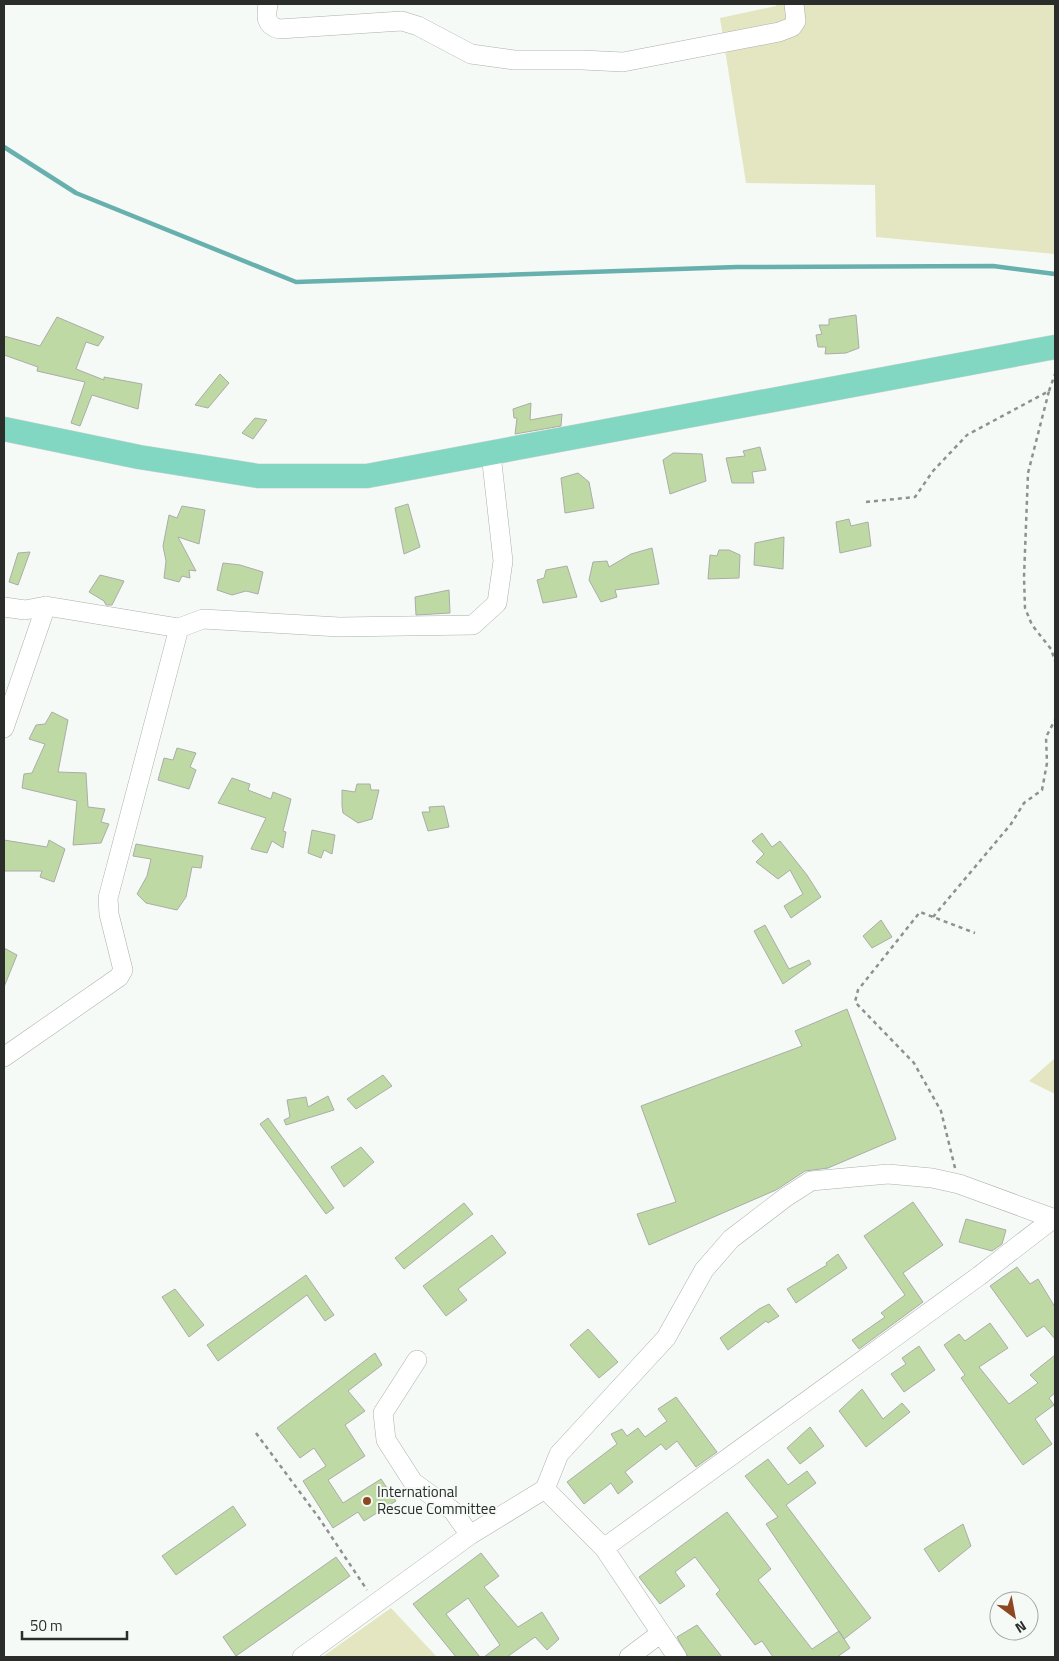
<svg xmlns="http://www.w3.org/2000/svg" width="1059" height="1661" viewBox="0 0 1059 1661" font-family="'Titillium Web',sans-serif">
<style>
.green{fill:#e4e5c1}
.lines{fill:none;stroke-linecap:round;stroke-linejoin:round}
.stream{stroke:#67b0ad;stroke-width:4.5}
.building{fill:#bfd9a5;stroke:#aaada8}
.minor-casing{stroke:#acb0ac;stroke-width:20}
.major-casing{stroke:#d5d5d5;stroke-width:25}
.path{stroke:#8e928f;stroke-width:2.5;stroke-dasharray:4 4;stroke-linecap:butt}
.minor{stroke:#fff;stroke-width:19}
.major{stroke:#82d7c2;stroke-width:24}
.poi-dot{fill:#8e4721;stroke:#f5faf6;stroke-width:2}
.labels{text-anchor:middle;stroke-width:4;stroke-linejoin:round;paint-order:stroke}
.poi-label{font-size:15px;fill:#2b2d2b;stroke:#f5faf6;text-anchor:start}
</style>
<rect width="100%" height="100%" fill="#f5faf6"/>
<path class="green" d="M776,4h279v250l-179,-17 -1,-52 -129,-2 -26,-165 56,-12z
M1055,1058v36l-26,-13z
M391,1608l46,49h-115z"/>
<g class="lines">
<path class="stream" d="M4,147l72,46 220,89 441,-15 256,-1 62,8"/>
</g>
<path class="building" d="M856,315l3,33 -13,5 -21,1 1,-7h-8l-2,-12 6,-1 -3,-9h10v-6z
M57,317l47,20 -6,9 -12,-4 -10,27 28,11v-3l38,7 -4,25 -46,-14 -12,31 -9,-3 14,-41 -48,-11 1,-4 -34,-12v-19l36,10z
M220,374l9,9 -21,25 -13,-3z
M531,403l-1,17 32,-6 -1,12 -46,8 2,-16h-3l-1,-9z
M255,418l12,2 -14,19 -11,-6z
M760,447l6,23 -14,2 2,11h-22l-6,-25 19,-2 -2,-5z
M673,453l29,1 4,27 -36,13 -7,-34z
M578,473l11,9 5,26 -29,5 -4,-35z
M408,504l12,43 -16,7 -9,-46z
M182,506l23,4 -6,34 -21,-7 18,34 -7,-1 1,8 -8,-2 -3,6 -15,-4 2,-17 -3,-15 6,-31 8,3z
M849,519l2,7 17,-4 3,24 -31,7 -4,-31z
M784,537l-1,32 -29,-4 1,-22z
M652,548l7,36 -44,6 2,7 -16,5 -12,-22 4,-18 14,-1 2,6 22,-13z
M719,550h10l11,5 -1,23 -31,1 2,-24 7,1z
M30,552l-12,33 -9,-3 9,-29z
M223,563l17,2 23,7 -5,22 -12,-3 -14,4 -15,-5z
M567,566l10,31 -34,6 -6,-23 7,-2 2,-8z
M100,575l24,6 -12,24h-6l-2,-4 -15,-9z
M449,590l1,23 -34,2 -1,-18z
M52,712l16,8 -10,52 28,1 2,34 17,2 -4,13 8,2 -8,19 -28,2 4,-44 -55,-13 2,-14 8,-1 13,-29 -16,-5 7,-14 9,-1z
M177,748l19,5 -6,14 6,3 -7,19 -31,-9 6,-22 9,2z
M232,778l18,6 -2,6 23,9 2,-7 18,7 -8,32 3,1 -3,16 -11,-7 -5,12 -16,-4 15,-31 -48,-15z
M357,784h13l1,6h8l-7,29 -14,4 -15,-10 -1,-7v-16l13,2z
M444,806l5,21 -21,4 -6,-19h8l-1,-5z
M312,830l23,5 -3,19 -8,-4 -3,8 -13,-5z
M762,833l10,14 8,-6 27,34 14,22 -30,21 -7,-12 19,-12 -13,-24 -12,9 -22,-17 8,-8 -12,-13z
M4,840l43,7 2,-7 16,9 -11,33 -14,-5 2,-6h-38z
M136,844l67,12 -2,12 -9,-1 -6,30 -9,13 -31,-7 -9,-9 10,-18 4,-17 -18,-3z
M881,920l11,17 -20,11 -9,-12z
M765,925l24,44 20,-9 2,4 -28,20 -29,-53z
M4,948l13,7 -13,32z
M847,1009l49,130 -68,29 -23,3 -29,19 -127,55 -12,-31 39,-12 -35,-96 161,-60 -7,-15z
M383,1075l9,11 -36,23 -9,-10z
M328,1096l6,14 -48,15 -2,-5 6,-3 -3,-17 19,-3 2,10z
M268,1118l66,90 -8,6 -66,-90z
M361,1147l13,15 -30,25 -13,-20z
M913,1202l30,43 -40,28 20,29 -64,47 -7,-9 33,-23 -4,-4 24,-18 -41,-59z
M464,1203l9,11 -69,55 -9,-11z
M966,1219l40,11 -4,14 -10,7 -33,-9z
M492,1235l14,18 -48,36 9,11 -21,16 -23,-30z
M838,1254l9,14 -51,35 -9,-14 40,-24 -1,-2z
M1017,1267l13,17 8,-5 17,28v32l-11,-13 -17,11 -37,-51z
M306,1275l28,40 -9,6 -18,-26 -89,66 -11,-16z
M175,1289l29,36 -15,12 -27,-40z
M769,1304l10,12 -11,7 -2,-2 -38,29 -8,-12 39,-29z
M990,1323l18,25 -29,19 30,37 29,-21 -8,-8 25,-20v38l-6,5 5,7 -19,14 17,25 -29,21 -62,-87 4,-3 -21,-30 15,-11 6,7z
M588,1329l30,33 -19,16 -29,-33z
M919,1346l16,24 -31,22 -13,-18 15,-10 -4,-6z
M375,1353l7,12 -34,26 17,20 -20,14 20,31 -37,24 15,23 38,-24 15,22 -32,20 -6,-9 -25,16 -30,-47 23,-15 -12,-18 -14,10 -23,-30z
M862,1389l21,30 19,-16 8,9 -44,35 -27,-36z
M676,1397l41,55 -21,15 -19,-26 -11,9 -5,-6 -36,28 8,10 -15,12 -7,-11 -27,21 -17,-22 50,-38 -6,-10 11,-5 5,7 11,-8 7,9 22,-16 -9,-12z
M810,1427l14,19 -24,18 -13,-16z
M768,1459l20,26 19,-14 9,12 -30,22 85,113 -27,21 -78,-115 12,-7 -33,-41z
M233,1506l13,19 -70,50 -14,-19z
M727,1512l44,57 -13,11 54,69 27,-18 11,17 -13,9h-64l-11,-16 -7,4 -39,-51 4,-4 -25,-33 -20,15 10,14 -25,18 -21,-27z
M963,1524l8,22 -32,26 -15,-23z
M481,1553l18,23 -15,11 34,40 24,-15 17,27 -12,11 -12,-13 -28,20h-23l16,-12 -32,-47 -22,16 34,43h-24l-43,-53z
M336,1557l14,19 -114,80 -13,-19z
M697,1625l25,32h-34l-11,-20z"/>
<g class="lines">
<g class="minor-casing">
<path id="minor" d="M268,4c-2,12 -3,21 11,25l123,-8 16,5 53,28 43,6h68l41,2 156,-30 13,-5 4,-6 -2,-17
M4,607l21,3 21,-4 133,22 24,-9 136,8 134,-2 24,-22 6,-42 -12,-107
M4,728l42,-122
M4,1057l115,-80 4,-7 -14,-56 -1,-16 71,-270
M417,1360l-34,53 3,27 27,42 40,29 17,24
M545,1489l59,59 375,-272 75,-58
M604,1548l73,109
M302,1657l168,-122 75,-46 14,-35 107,-116 38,-68 27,-31 55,-42 25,-16 77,-7 44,4 27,6 96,35
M629,1657l32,-24"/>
</g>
<g class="major-casing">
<path id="major" d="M4,429l135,28 119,19h109l688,-129"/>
</g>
<path class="path" d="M1049,391l6,-17
M866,502l49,-5 18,-26 34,-36 82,-44 -21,82 -4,104 1,31 7,17 19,24 4,12
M933,917l78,-93 13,-21 18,-13 5,-27 -1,-26 9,-17
M955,1168l-14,-57 -27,-48 -59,-61 3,-12 62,-78 55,21
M256,1433l63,85 48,72"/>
<use href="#minor" class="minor"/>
<use href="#major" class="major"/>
</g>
<circle class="poi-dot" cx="367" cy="1501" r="5"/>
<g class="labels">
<g class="poi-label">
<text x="377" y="1497">International<tspan x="377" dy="17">Rescue Committee</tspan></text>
</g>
</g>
<rect width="1059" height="1661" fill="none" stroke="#2b2d2b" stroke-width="10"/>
<g transform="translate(1014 1616) rotate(148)"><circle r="24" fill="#f5faf6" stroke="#a4a8a5"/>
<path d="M0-4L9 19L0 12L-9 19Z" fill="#8e4721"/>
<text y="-8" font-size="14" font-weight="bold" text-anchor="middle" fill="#2b2d2b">N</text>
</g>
<path d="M22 1631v8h105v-8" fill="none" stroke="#2b2d2b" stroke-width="2.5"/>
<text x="30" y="1631" font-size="15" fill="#2b2d2b" stroke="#f5faf6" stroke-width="4" paint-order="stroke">50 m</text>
</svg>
